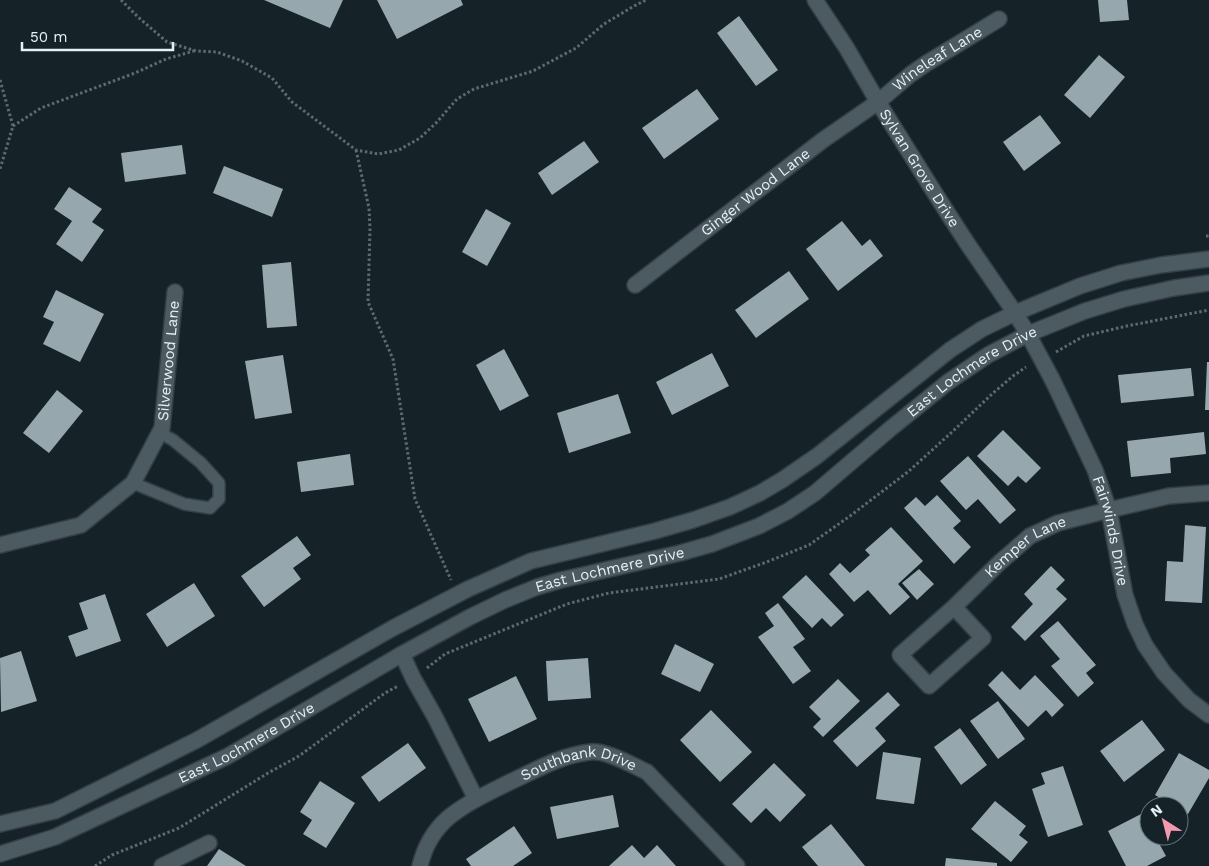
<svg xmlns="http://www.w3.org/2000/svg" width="1209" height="866" viewBox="0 0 1209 866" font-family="'Work Sans',sans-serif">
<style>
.building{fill:#96a7ae}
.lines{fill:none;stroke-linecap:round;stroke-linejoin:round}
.lane-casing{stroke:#343e43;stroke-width:14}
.street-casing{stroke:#343e43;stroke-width:18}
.secondary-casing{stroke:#343e43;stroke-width:18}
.path{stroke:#5d6a6e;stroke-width:3;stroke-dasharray:2.5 2.5;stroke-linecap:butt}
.lane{stroke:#4c5b61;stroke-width:11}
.street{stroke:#4c5b61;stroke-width:15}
.secondary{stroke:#4c5b61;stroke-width:15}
.labels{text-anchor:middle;stroke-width:5;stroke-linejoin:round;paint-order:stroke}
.street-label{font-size:15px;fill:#e7f0f4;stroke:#152328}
</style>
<rect width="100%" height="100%" fill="#152328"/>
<path class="building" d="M264,0h79l-13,28z
M377,0h84l2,5 -66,34z
M1098,0h29l2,20 -29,2z
M739,16l39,54 -22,16 -39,-53z
M1099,55l26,22 -35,41 -26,-23z
M697,89l22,30 -55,40 -22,-31z
M1040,115l21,28 -37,28 -21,-29z
M584,141l15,21 -47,33 -14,-22z
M182,145l4,29 -61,8 -4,-29z
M224,166l59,23 -11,28 -59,-24z
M69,187l33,22 -10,13 12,8 -22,32 -26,-18 16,-23 -18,-12z
M486,209l25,14 -24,43 -25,-14z
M842,221l20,25 8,-7 13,17 -45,35 -32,-42z
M291,262l6,64 -30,2 -5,-63z
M789,271l20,28 -53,39 -21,-28z
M56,290l48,24 -24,48 -37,-18 11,-22 -11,-5z
M504,349l25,47 -29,15 -24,-46z
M712,353l17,33 -57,29 -16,-33z
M283,355l9,58 -37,6 -10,-58z
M1207,362h2v48h-4z
M1191,368l3,28 -73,7 -3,-28z
M57,390l26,21 -34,42 -26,-20z
M618,394l13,39 -62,20 -12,-40z
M1003,430l38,38 -15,15 -8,-7 -10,10 -31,-30z
M1204,432l2,22 -36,4 1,15 -40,4 -4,-36z
M350,454l4,31 -53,7 -4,-30z
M968,456l48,54 -16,14 -22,-25 -12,11 -26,-29z
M937,495l24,26 -8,7 18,19 -17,17 -50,-56 12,-11 9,9z
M1185,525l21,2 -4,76 -37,-2 2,-40 16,1z
M891,527l32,34 -25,23 12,13 -20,18 -22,-25 -14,12 -25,-28 11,-11 10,10 20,-18 -5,-5z
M297,536l14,19 -18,13 8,11 -37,28 -23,-31z
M1051,566l14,14 -9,9 11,10 -42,42 -14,-14 22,-23 -9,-10z
M919,569l15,15 -17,16 -15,-17z
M806,575l38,40 -13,12 -9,-9 -10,10 -30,-31z
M194,583l21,33 -48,31 -21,-33z
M105,594l16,47 -45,16 -8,-21 20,-7 -9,-26z
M778,603l27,36 -12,8 18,24 -18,13 -35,-47 16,-11 -9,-13z
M1058,621l38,44 -10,8 8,10 -16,14 -27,-31 9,-7 -20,-23z
M675,644l39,20 -14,28 -39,-18z
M21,651l16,50 -36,11 -1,-54z
M588,658l3,40 -43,3 -2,-40z
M1002,671l18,19 15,-15 29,30 -12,12 -6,-7 -18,17 -40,-42z
M516,676l21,43 -48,23 -21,-43z
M838,679l22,22 -37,36 -10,-10 8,-8 -12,-12z
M888,692l12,13 -25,23 11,13 -29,26 -24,-26z
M998,701l27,38 -27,20 -28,-38z
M711,710l41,42 -32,30 -40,-42z
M1142,720l23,30 -41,32 -24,-31z
M960,728l27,37 -26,20 -27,-38z
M408,743l18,25 -47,34 -18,-25z
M883,752l38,6 -7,46 -38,-5z
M1179,753l30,17v8l-21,36 -9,-5v-3h-5l-19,-11z
M774,763l32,32 -26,27 -14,-14 -15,15 -19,-19z
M1063,766l20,59 -35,12 -16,-48 13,-5 -4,-11z
M320,781l35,22 -29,45 -23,-14 9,-14 -12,-8z
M613,795l6,32 -62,12 -7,-32z
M995,801l31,25 -7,9 9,7 -17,20 -40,-33z
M1143,813l6,11v12h6l11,20 -19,10h-21l-18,-35z
M831,824l34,42h-47l-16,-19z
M514,826l18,27 -19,13h-42l-5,-7z
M632,845l12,13 13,-13 19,21h-67z
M219,849l27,17h-39z
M946,858l51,5v3h-52z"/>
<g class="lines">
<g class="lane-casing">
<path id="lane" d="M133,483l51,21 26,4 9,-9v-16l-18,-20 -28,-23 -13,-7"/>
</g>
<g class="street-casing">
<g id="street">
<path id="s1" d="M815,0l31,47 32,55 58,93 31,48 48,70 13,21 25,47 42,89 14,40 16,85 10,29 10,21 19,28 25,27 20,15"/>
<path id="s2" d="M635,285l188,-145 55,-38 33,-28 16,-11 72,-44"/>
<path id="s3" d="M0,545l81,-20 52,-42 29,-55 13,-136"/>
<path id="s4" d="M954,607l29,31 -54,48 -29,-31 54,-48 45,-44 31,-27 28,-13 51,-13 60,-14 40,-3"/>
<path d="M402,654l11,24 22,39 41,82"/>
<path d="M162,866l47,-23"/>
<path id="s5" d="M420,866c4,-18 14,-36 28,-48 18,-15 40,-25 60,-35 26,-12 53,-28 82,-31 16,-2 42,13 57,20l90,94"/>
</g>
</g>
<g class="secondary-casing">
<g id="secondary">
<path d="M0,824l55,-13 142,-71 196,-112 75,-39 63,-28 124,-30 38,-11 37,-13 30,-14 22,-13 35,-24 133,-106 32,-21 33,-16 65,-27 41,-13 40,-8 48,-6"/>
<path id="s6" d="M0,854l55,-17 173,-81 174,-102 68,-37 35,-17 32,-13 24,-7 119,-27 32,-9 47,-18 29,-15 27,-18 75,-64 58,-47 40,-27 40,-21 57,-23 39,-12 50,-11 35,-5"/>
</g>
</g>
<path class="path" d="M121,0l17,17 29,25 29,9 21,1 25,9 30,17 20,24 64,48 22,4 21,-4 21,-12 16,-15 21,-24 17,-10 59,-18 43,-23 28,-24 30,-18 12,-6
M0,80l13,46 -13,43
M13,126l28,-18 94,-35 31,-14 28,-8
M356,150l13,58 1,21 -2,73 25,57 22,140 36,81
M1206,236h3
M1056,352l28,-16 43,-10 82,-16
M427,668l18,-14 122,-50 42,-11 110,-14 45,-16 45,-18 41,-29 59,-45 43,-39 40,-38 21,-18 13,-9
M95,866l17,-11 67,-27 89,-55 31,-17 86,-63 13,-7"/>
<use href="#lane" class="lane"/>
<use href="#street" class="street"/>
<use href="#secondary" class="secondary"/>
</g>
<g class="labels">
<g class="street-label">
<text dy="5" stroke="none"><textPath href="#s2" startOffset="378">Wineleaf Lane</textPath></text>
<text dy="5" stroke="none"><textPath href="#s1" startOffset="198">Sylvan Grove Drive</textPath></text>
<text dy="5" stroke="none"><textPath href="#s2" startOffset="152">Ginger Wood Lane</textPath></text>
<text dy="5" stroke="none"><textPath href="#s3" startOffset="280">Silverwood Lane</textPath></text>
<text dy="5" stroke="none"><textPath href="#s6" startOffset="1096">East Lochmere Drive</textPath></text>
<text dy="5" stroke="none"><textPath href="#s1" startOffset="611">Fairwinds Drive</textPath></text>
<text dy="5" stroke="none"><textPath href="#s4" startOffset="324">Kemper Lane</textPath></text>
<text dy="5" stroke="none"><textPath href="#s6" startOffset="676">East Lochmere Drive</textPath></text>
<text dy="5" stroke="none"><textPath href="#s6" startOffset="271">East Lochmere Drive</textPath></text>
<text dy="5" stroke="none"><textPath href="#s5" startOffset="202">Southbank Drive</textPath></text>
</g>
</g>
<g transform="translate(1164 821) rotate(324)"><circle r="24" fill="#152328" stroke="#69757a"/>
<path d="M0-4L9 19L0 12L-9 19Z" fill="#f29aaf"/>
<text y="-8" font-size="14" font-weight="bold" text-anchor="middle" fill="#e7f0f4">N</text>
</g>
<path d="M22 42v8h151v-8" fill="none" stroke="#e7f0f4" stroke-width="2.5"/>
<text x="30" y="42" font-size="15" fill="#e7f0f4" stroke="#152328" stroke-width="4" paint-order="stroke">50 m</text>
</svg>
